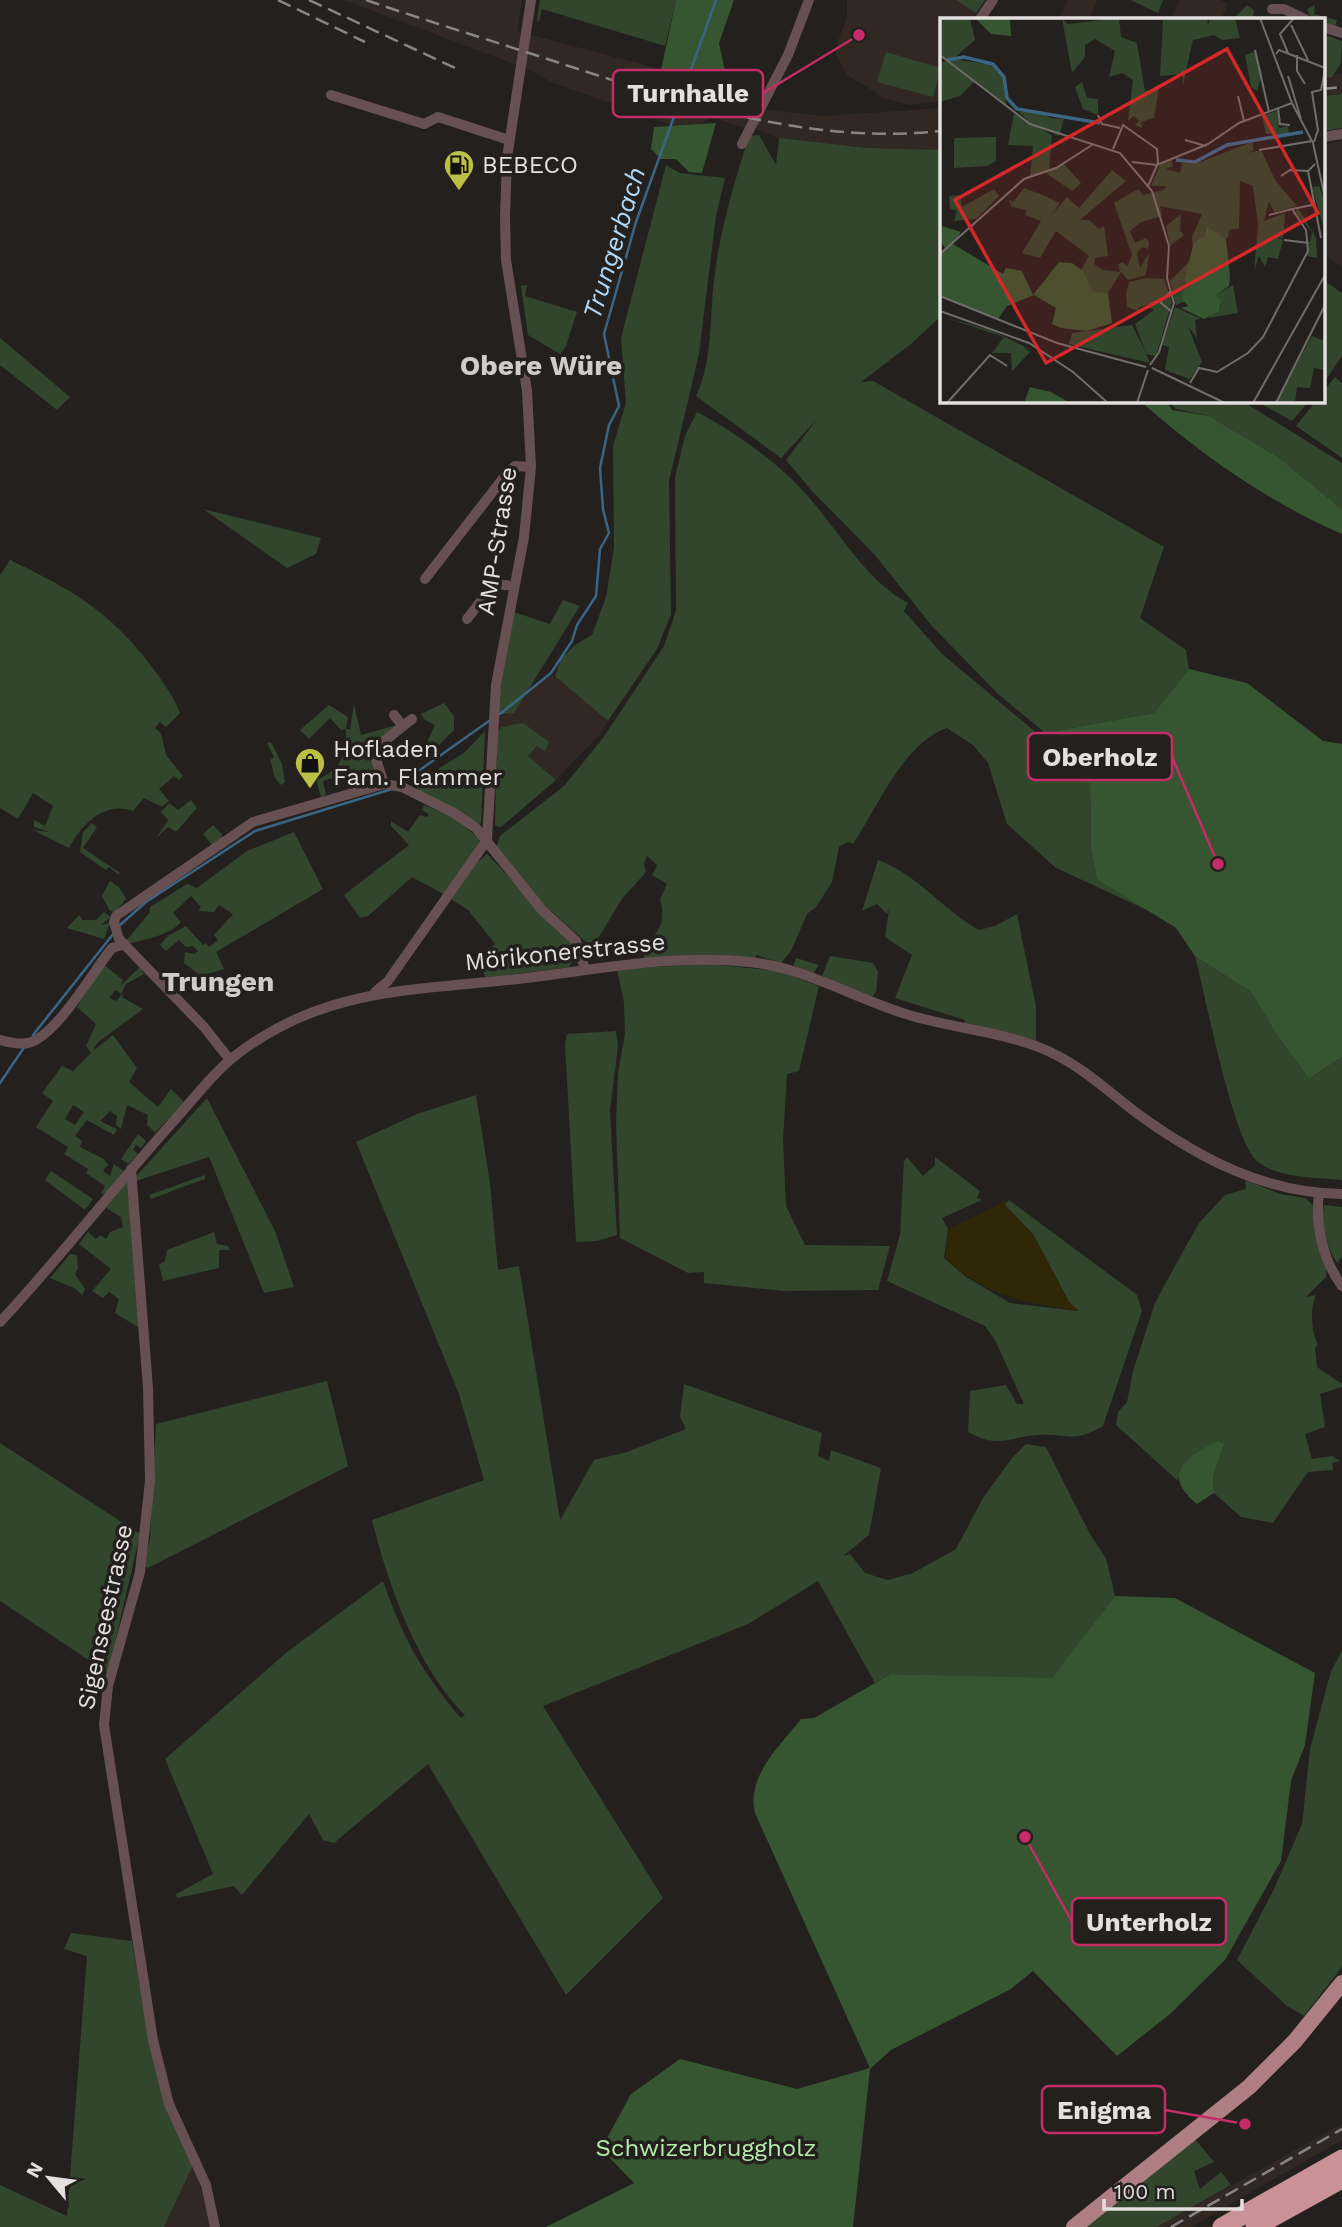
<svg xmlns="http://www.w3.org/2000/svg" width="1342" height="2227" viewBox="0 0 1342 2227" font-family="'Work Sans',sans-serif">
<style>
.built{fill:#312824}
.green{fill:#31462d;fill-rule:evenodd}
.forest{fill:#365631}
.sand{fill:#2f2706}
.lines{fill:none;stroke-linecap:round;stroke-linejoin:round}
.stream{stroke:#3a6585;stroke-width:2.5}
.street{stroke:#675052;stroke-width:10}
.primary{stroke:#ae7e83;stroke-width:16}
.highway{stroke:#ca9196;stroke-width:19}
.rail{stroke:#888584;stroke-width:2.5;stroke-dasharray:14 7;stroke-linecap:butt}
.labels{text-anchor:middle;stroke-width:7;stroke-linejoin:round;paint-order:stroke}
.poi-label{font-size:24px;fill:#e3e0df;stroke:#23201e;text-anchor:start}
.street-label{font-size:24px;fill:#e3e0df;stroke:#23201e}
.park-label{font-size:24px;fill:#b5ebad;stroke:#23201e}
.water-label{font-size:26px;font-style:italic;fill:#b0d8f7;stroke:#23201e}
.quarter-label{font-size:28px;font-weight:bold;fill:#d1ccca;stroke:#23201e}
.inset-river{fill:none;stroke:#3a6585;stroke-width:3.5}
.inset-road{fill:none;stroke:#706d6b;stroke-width:2}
.view{fill:#d62828;fill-opacity:0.15;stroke:#d62828;stroke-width:3.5}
.inset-edge{fill:none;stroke:#e3e0df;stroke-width:3.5}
.leader{fill:none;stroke:#c52c68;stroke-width:2.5}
.callout-dot{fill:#c52c68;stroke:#23201e;stroke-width:2.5}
.callout{fill:#23201e;stroke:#c52c68;stroke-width:2.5}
.callout-label{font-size:26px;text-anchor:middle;font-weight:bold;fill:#e3e0df}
</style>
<rect width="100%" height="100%" fill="#23201e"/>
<path class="built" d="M344,0h178l-5,31 169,45 33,29 105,11 117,-8v44l-17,2 -142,-14 -27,-12 -14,-1 -29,-10 -23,14 -138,-49 -21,-12z
M847,0h109l20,13 -1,6h-34v82l-31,4 -24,-6 -39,-24 -11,-20 1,-11 10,-27z
M1068,0h27l2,1 -8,18h-31z
M1180,0h40l8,4 -7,15h-47l-3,-1z
M1342,73v21l-19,1v-19z
M1342,141v127l-19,-15v-108z
M555,674l53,47 -8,13 -44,46 -28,-24 9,-10 12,-1 -52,-13 -1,-17 10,1 22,-26z
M1342,2124v16l-151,87h-34z
M194,2163l17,64h-47z"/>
<path class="green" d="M540,0h136l-11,46 -123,-37 -3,12h-2z
M956,0h29l-9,13z
M1130,0h33l-5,13z
M1247,5l7,5 -1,9h-20z
M1315,5l-1,9 23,6 -2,7 -12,-4v-4l-12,-1 -4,-9z
M1323,34l19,7 -1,22 -9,14 -9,1z
M886,52l55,16 -8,29 -56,-15z
M1342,94v34l-19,3v-35z
M759,135l17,30 3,-27 87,10 75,2v166l-30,28 -50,38 12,-1 291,166 -24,71 46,32 3,19 -35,44 -99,18 -6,5 -51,-42 -66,-68 -58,-72 -62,-63 -26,-31 32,-42 -37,40 -85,-62c18,-37 13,-83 19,-123 6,-47 20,-93 34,-137z
M666,165l14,8 45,5 -9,38 -17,138 -30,127 2,133 -14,35 -49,72 -53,-45 6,-17 14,-14 17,-10 14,-38 8,-49 -1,-102 13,-43 -5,-65z
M1323,280l19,13v63l-19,28z
M527,285l-2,11 52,16 -11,34 -6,8 -32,-19 -7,-49z
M0,338l70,59 -13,13 -57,-45z
M1335,377l7,6v75l-46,-32 20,-25h7v-9z
M1169,401h73l100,62v46l-64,-52 -69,-41 -33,-7z
M1256,401h53l-17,20z
M697,412c41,22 85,53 115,89 30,35 55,80 96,102l-4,8 38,43 103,86 -7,6v12l52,26 1,65 6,29 52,33 -93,-43 -49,-44 -19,-61 -15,-18 -26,-17c-44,15 -69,79 -94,116l-5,-2 -9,5 -7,35 -16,25 -9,7 -16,37 -10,12 -25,-8v4l-112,-1c1,-23 26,-24 16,-59l7,-15 -15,-9 5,-10 -10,-9 -3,8 2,8 -24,27 -31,51 -5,-8 -45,-40 -45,-54 4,-12 64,-50 39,-48 61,-92 12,-35 -1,-134 10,-41z
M203,509l118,29 -5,16 -29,14z
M10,560c62,30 99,50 142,107 11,15 21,28 28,46l-14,14 -6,-5 -5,6 6,5 5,22 17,21 -4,4 -5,-4 -15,13 10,12 -7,6 -18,-9 -11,13c-30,-11 -53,16 -64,37l-36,-18 16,2 -15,-5v-7l11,6 8,-20 -20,-13 -15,26 -18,-11v-233z
M563,600l17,6 -66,107 -18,2 18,-103 36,12z
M444,703l10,13v14l-30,30 -4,-3 15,-32 -10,-5 -4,-6z
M354,704l7,31 36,-10 -29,26 10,24 -6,4 2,4 -22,7 -8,-16 -21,7 3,14 -5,2 -5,-17c25,-10 30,-24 30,-51l-5,1 -11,-12 -21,21 -9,-9 29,-25 19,12 -2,12h4z
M523,723l26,19 -4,9 -8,-5 -9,10 28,24 -55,47 -6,-1 2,-94 5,-5z
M485,731l-4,92 -3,1 -69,-37 55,-34z
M271,742l11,22 3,18 -4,3c-9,-8 -7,-15 -11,-25l4,-3 -7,-14z
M191,800l6,8 -21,24 -8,-5 -12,11 12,-18 -7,-8 8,-9 9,7z
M424,805l27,11 28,22 1,11 -33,47 -35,-19 -44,39 -8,2 -16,-23 65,-50 -18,-19v-5l17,11 12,-17 7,2 2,-3 -7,-4z
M92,823l5,4 -14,21 37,25 -1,2 -10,-8 -3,3 -26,-18 3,-20z
M213,825l9,9v4l-10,7 -9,-11z
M294,832l29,57 -107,63 8,17 -23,7 -17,-13 1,-11 9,2 4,-3 -5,-5 -7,1 -7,-7 -13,11 -6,-6 8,-9 18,-10 17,19 3,-2 3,4 9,-7 -4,-5 19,-21 -14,-9 -5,7 -16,-1 3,-4 -10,-11 -18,17 8,9c-11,13 -34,17 -50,21l-4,-3 23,-28v-5l37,-23 10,4 50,-37z
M487,854l91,96 -9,17 -83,11 -8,-17 17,-17 -27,-34 -17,-11 21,-32z
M878,860c39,14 65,50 101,70l16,-4 22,-12 19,93v34l-72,-15 1,-6 -70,-22 17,-43 -27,-18 4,-28 -2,5 -10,-10 -15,7z
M110,881l9,6 7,12 -11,13 -5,-1 -8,-15z
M104,912l7,5 -10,8 9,-2 -6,16 -37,-11 12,-13 4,5h13z
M830,956l43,7 5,8 -2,21 -5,6 -49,-22z
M1195,956l56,36 26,43 32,44 33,-22v123c-27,-3 -62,-1 -84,-18 -25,-19 -53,-169 -63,-206z
M796,958l23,7 -7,10 -19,-8z
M709,964l69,7 41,15 -20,85 -12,3 -4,66 3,66 19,39 85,1 -12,44 -94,1 -80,-8v-11l-16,1 -68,-35 -4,-115 2,-50 7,-39 -1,-31 -7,-34z
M104,965l19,15 -3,6 20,-19 4,7 -18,10 -5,10 -5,-4 -7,8 7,3 8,-9 -2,5 21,12 -46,34 -4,8 20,-16 24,33 -8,14 29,25 13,-18 14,14 -30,29 -8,-7 1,-10 -21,-10 -6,24 -5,-4 1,-9 -7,-5 -10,10 17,8 -3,6 -27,-15 -12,16 7,5 -2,6 24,12 4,6 -5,6 7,5 4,-12 11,8 -19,24 -5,-3 4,-7 -19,-13 2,-4 -24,-15 4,-7 -32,-20 17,-26 -11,-8 20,-27 11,5 18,-18 -5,-7 10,-22 -19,-17zM73,1105l11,7 -9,13 -10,-6z
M616,1031l2,15 -8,64 7,125 -20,6 -21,1 -11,-198 2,-10z
M476,1095l14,88 8,87 21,-4 41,254 34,-60 33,-8 59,-23 -6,-12 4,-33 138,49 -4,23 11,5 2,-11 50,18 -12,67 -26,21 7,-2 15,19 23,7 25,-7 43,-24 27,-51 29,-40 14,-14 20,3 44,87 16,24 9,38 -63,83 -161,-5 -16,9 -57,-102 -70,43 -205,82 120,192 -97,97 -138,-231 -94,79 -11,-3 -14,-26 -67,81 -8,-9 -57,12 -1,-4 37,-20 -48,-115 122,-107 96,-71c19,55 39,92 78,137l4,-3c-48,-47 -77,-131 -93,-195l112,-40 -25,-86 -103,-252 61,-28z
M207,1098l68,133 19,56 -30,6 -55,-136 -79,26z
M138,1134l8,7 -5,7 -5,-3 -3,5 5,4 -9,10 -8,-5z
M907,1157l16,19 12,-11v-8l45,34 -3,7 5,2 -40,18 6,11 -4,29 22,19 44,26 68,8 -9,-9 -36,-68 -29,-30 5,-4 128,95 5,16 -39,115c-32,18 -33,7 -65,9 -30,2 -40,14 -70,-3l2,-41 36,-6 11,19h7l-29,-64 -10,-14 -98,-45 13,-46 4,-74z
M51,1171l42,28 -8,11 -40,-30z
M205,1175v4l-6,2 -48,18 -2,-4z
M1245,1180l35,14 25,4 8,7 14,59 -1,13 -20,20 10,-2c-6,11 -5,39 2,49l-3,4 2,19 25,17v3l-22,7 5,33 -20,7 7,25 20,-3 8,5 -8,2 1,7 -25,2 -35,51 -32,-6 -27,-24 -1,-16 11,-33 -44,25 -2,12 -62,-56 2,-13 9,-10 6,-31 22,-68 21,-39 23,-41 26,-28 21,-6z
M127,1182l14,147 -26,-16 4,-14 -10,-7 -6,6 -11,-7 19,-22 -32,-25 9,-12 8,7 4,-4 6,4 4,-7 13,-5 -2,-10 -15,-9z
M1324,1205l18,2v50l-5,6c-10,-15 -17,-40 -13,-58z
M214,1232l3,12 11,2 2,4h-11v18l-56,13 -4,-16 6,-4 2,-11z
M70,1254l7,1 1,13 -3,6 10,15 -3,6 -6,-6 -26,-11z
M327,1381l21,85 -200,102 -4,-3 6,-26 6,-115z
M0,1443l140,91 -32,139 -108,-72z
M1342,1651v316l-38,49 -17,-10 -50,-46 37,-71 28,-65 8,-75 21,-78z
M71,1933l61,8 10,60 19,82 33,80 -30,64h-164v-42l67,31 20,-260 -23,-7z
M1195,2139l19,23 -20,9 6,18 21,-17 10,13 -74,42h-74z"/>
<path class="forest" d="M676,0h58l-15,43 6,28 -6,34 -58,-35z
M716,123l-14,50 -13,-1 -13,-13h-15l-10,-10 3,-22z
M1140,401h26l6,9 37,6 69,41 64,52v25c-76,-33 -140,-79 -202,-133z
M1189,669l58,14 76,58 19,3v313l-33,22 -32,-44 -26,-43 -56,-36 -19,-28 -79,-49 -6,-30 -1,-65 -52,-26v-12l17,-15 99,-18z
M1218,1441l6,3 -11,33 1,16 -17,11c-38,-31 -9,-48 21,-63z
M1115,1596l60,2 140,75 -10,72 -14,36 -10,80 -56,99 -55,54 -53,42 -84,-85 -22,18 -120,61 -21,19 -17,158h-307l88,-44 -33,-34 30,-55 49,-35 117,30 73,-21 -115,-255c-9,-37 25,-67 46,-94l13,-1 77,-44 161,4z"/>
<path class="sand" d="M1009,1200l-5,5 30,31 35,66 10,9c-57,-9 -88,-13 -134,-52l3,-30z"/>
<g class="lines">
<path class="stream" d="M500,714l51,-41 21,-32 5,-16 19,-29 4,-47 9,-16 -6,-24 -3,-41 9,-43 10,-19 -15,-72 32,-112 80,-222
M400,784l89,-63
M120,925l26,-23 109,-71 137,-42
M33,1035l81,-102
M0,1083l25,-37"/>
<path class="street" d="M1272,9h12l21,10
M980,19l13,-19
M1323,27l19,6
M331,95l93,29 14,-7 71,23
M1323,137l19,-3
M742,144l46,-89 21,-55
M425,579l83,-107 7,-6 16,1
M467,619l27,-35 20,2
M394,715l9,11
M384,784l-11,-34 39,-31
M375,992l13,-11 99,-141 9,-155 28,-148 7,-70 -4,-76 -21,-131 -1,-43 2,-59 24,-158
M0,1040c9,2 18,5 28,3 28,-6 66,-73 84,-95l13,-4
M230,1060l-26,-33 -85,-88 -5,-17 2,-6 137,-94 131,-38 18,3 52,26 22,15 66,82 34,31 9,28
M131,1169l17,219 2,93 -10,91 -32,114 -4,39 49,315 16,64 37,81 9,42
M1319,1193c-4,33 4,67 23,93
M0,1322c60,-64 113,-133 171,-198 22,-24 43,-53 69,-72 92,-69 189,-61 294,-75 72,-9 142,-23 215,-15 55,5 107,37 160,53 46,14 98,17 141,37 33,15 60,41 88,62 62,45 127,79 204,80"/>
<path class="primary" d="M1074,2227l175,-140 46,-46 47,-58"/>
<path class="highway" d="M1222,2227l120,-68
M1255,2227l87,-48"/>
<path class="rail" d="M278,0l87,42
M309,0l146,68
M366,0c55,19 111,36 166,54 133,43 267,92 409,77
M1323,89l19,-2
M1171,2227l171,-98"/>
</g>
<defs>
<g id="fuel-pin" transform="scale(1.575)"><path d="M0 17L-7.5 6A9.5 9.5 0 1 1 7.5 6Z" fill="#bbc044" stroke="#23201e"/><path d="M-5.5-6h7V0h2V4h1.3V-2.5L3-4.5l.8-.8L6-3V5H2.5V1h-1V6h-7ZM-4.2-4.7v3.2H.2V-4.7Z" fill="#111"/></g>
<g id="shop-pin" transform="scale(1.575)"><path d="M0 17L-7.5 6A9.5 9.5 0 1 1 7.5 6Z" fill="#bbc044" stroke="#23201e"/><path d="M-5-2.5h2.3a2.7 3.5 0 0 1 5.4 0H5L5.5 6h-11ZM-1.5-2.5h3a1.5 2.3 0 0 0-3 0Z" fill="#111"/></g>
</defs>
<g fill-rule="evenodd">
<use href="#fuel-pin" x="459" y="165"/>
<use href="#shop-pin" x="310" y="763"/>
</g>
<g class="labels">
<g class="poi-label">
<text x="482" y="173">BEBECO</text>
<text x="333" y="757">Hofladen<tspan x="333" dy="28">Fam. Flammer</tspan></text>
</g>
<g class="street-label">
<text transform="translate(497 541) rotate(-81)" y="8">AMP-Strasse</text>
<text transform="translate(565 952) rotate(-6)" y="8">Mörikonerstrasse</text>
<text transform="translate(105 1617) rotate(-78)" y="8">Sigenseestrasse</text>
</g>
<g class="park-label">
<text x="706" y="2156">Schwizerbruggholz</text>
</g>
<g class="water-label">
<text transform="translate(614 243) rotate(-73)" y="9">Trungerbach</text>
</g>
<g class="quarter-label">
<text x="541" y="375">Obere Würe</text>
<text x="218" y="991">Trungen</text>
</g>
</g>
<g transform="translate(940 18)">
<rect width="385" height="385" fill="#23201e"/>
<path d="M0,0h30l5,22 -22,19 41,6 9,11 3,29 -66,-51zM122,0l6,6 51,-6 2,19 16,6 8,48 14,-3 -5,30 -13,4 1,6 -7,-3 4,-4 -5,-5 -6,5 5,-41 -11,-7 -13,4 6,-26 -20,-12 -10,6v12l-13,16zM223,0h44l1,8 2,-8h25l5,20 -18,2 -8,-5 -21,5 -10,45 -1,-11 -22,2zM314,34l8,20 -5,19 -6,-4 -6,-32zM6,43l28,21 -14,14 -20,6v-39zM142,64l5,16 11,1v16l-15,-6 -8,-22zM69,84l11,10 19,-1 11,7 14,1 -5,17 -28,-12zM338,92l1,18 9,-2 1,8h-23l-4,-18zM74,95l38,22 -3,35 -19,6 3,-30 -25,-1zM56,119v24l-9,5 -33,2v-30zM312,124l2,8 -7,3 14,-3 14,30 22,26 -23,6 -5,-11 -5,20 21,-8 -2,25 -8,-1 8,3 -5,19 -10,-2 -3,10 -6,-11 -5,15 4,-46 -5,-39 -13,-5 -1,47 -10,2 -1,8h-10l-13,-11v8l-11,7 -1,9 -1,-14 10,-23 -42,-8 2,10 -21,6 -11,9 5,12 11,-5 3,4 -1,7 -6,-2 -5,6 3,15 9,-15 -3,22 -18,5 -7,-8 -13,21 -15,-2 -12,-21 8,-14 -33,-25 -16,27 -18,-5 19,-32 -16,-6 1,-5 -14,-3 -4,-8 5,3 11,-14 21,8 15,7 -9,13 16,-19 12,11 33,-38 14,11 -46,39h9l10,9 5,-3 4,30 -13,2 -1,6 9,6 17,2 -2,-8 5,-2 4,5 5,-12 -18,-52 24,-14 5,6 21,-5 2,-4h-15l9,-21 12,-5 1,6 -7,3 14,4 2,-10 13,1zM124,146l17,19 -9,8 -26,-18zM379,168l6,15v31l-13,-45zM54,171l5,7 -23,23 -22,2 3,-10 -7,-2 -1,-13 11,-1 2,12zM358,190l18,30 1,20 -10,-2 5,-24 -17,-20zM241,196l-1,17 4,4 -14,11 -4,-20zM251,242l-7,22 8,4 -8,16 -8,3 -6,-24zM206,260l18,1 8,23 -16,54 -10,-2 4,9 -81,-19 3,-11 60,-8 14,28 -11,-29 19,-14 -8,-5 -8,3 1,3 -12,-4 -1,-14 3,-11zM293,267l5,28 -30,5 13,-12 -5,-11zM235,289l26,12 -6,1 2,18 -9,-12 14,36 -12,17 -25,-9 4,-23 -7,-2zM0,298l52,15 40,19 -9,-3 7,5 -18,19 -1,-18h-19l12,-16zM372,318l13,5v29l-11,-2 -4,20 -13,-1 -2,15 7,1h-26z" fill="#31462d"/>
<path d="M35,0h35l1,18 -20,-2zM2,208l19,6 -8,12 50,30 3,-6 16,3 11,24 26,-33 13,1 11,8 10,20 15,2 4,30 -25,8 -26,-3 -9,-4 4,-16 -22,-13 -27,11 -9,13 -58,-23v-42l5,-6 -5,-8zM266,208l20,13 4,37 -1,10 -13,9 5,6 -2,10 -15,8 -23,-11 7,-2 -6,-7 2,-9 7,-4 -7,-4 10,-40 11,-7zM90,369l21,5 19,11h-46z" fill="#365631"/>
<path class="inset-river" d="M7,42l17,-3 29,7 11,13 3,21 10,11 83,14M236,142l19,2 32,-17 76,-13"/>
<path class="inset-road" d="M320,0l32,85 21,40 12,55M351,7l17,35M315,32l14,62M348,35l-8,-19 14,-16M336,36l3,-4 46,18M0,37l90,69 90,29 32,38 17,55 -2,32 7,25 -15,49 -9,13M357,37v16l8,13M348,58l13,43M298,78l6,25M338,90l2,16 10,1M158,97l4,9 18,4M245,122l21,6M374,124l4,-12 -6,-38 9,-2 4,-20M173,131l10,-24 34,24 1,14 -10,23M319,132l53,-9M192,144l25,3 51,-21 31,-21 53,-20M375,146l-7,7 13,67M341,158l9,-6 18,1M329,197l23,-6M344,222l25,3M0,236l84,-75 32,-11 36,-23M231,273l-11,11 12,10M0,278l117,47 89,24M0,293l89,32 44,29 35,31M212,350l73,35M250,365l9,-15 18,4 31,-19 15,-16 45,-86 -2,-21 -14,-21 20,-4M7,385l43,-48 17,11M197,385l11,-33M313,385l72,-128M336,385l49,-98"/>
<path class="view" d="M287,31l91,164 -272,150 -91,-163z"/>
<rect width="385" height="385" class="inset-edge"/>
</g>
<path class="leader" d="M859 35L763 93M1218 864L1172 757M1025 1837L1072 1922M1245 2124L1165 2110"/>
<g class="callout-dot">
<circle cx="859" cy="35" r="7"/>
<circle cx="1218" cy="864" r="7"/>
<circle cx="1025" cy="1837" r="7"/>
<circle cx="1245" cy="2124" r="7"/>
</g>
<g class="callout">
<rect x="613" y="70" width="150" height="47" rx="7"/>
<rect x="1028" y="733" width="144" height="47" rx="7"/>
<rect x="1072" y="1898" width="154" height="47" rx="7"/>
<rect x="1042" y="2086" width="123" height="47" rx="7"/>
</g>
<g class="callout-label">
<text x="688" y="102">Turnhalle</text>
<text x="1100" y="766">Oberholz</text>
<text x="1149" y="1931">Unterholz</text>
<text x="1104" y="2119">Enigma</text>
</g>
<g transform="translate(49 2178) rotate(299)" stroke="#23201e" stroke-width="5" paint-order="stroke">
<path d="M0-5L12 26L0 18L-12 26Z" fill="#e3e0df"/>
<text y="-10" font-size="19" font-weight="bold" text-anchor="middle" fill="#e3e0df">N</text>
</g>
<path d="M1104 2199v10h138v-10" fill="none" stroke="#e3e0df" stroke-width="3.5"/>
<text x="1114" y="2199" font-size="21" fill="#e3e0df" stroke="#23201e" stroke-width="5" paint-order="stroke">100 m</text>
</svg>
